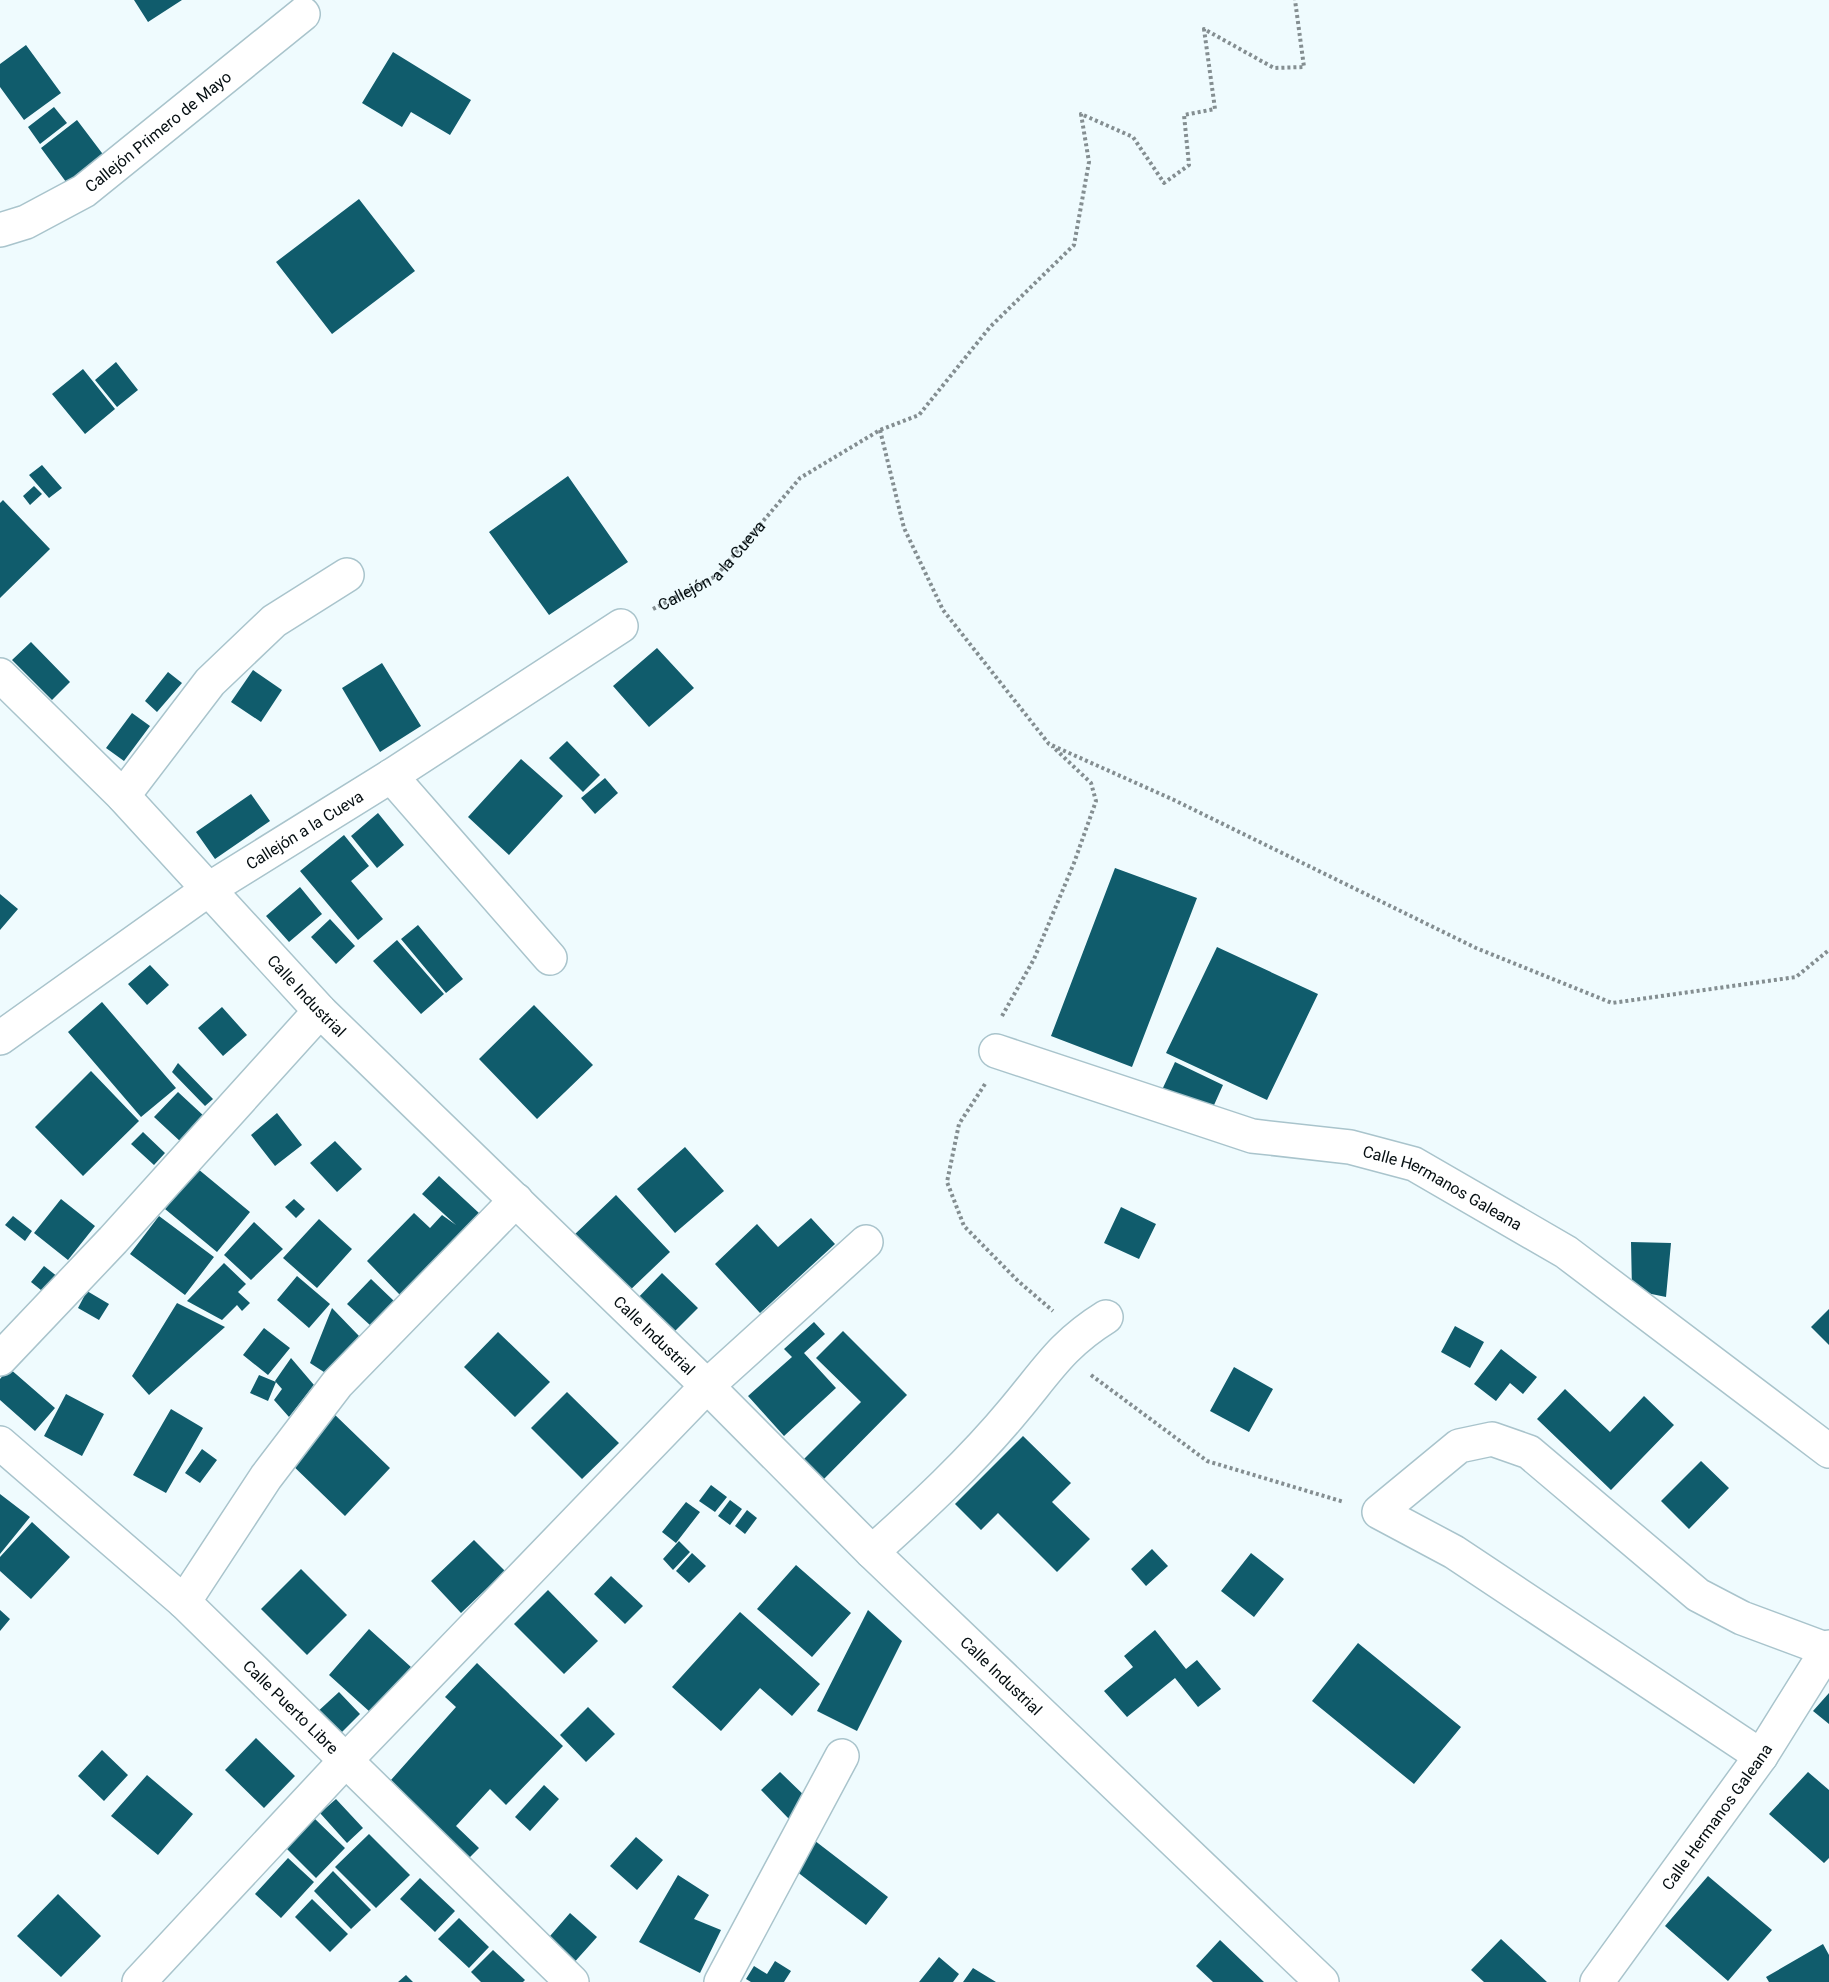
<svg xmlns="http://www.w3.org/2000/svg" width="1829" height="1982" viewBox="0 0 1829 1982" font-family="Roboto,sans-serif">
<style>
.building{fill:#105c6c}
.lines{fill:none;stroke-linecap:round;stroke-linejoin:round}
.minor-casing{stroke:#a9c4cc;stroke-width:36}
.path{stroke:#848e91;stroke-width:4;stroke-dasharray:3 3;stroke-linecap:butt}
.minor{stroke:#fff;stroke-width:33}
.labels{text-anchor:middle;stroke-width:6;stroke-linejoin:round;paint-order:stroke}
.street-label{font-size:16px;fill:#050e11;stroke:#effbfe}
</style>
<rect width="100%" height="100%" fill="#effbfe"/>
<path class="building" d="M134,0h48l-34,22z
M26,45l35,48 -37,27 -24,-33v-23z
M393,52l78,48 -21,35 -39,-23 -9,15 -40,-24z
M54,107l13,16 -27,21 -12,-17z
M77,120l28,37 -36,29 -28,-38z
M359,199l56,72 -83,63 -56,-72z
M116,362l22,28 -21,17 -22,-27z
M83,369l32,40 -30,25 -33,-40z
M42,465l20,23 -13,10 -20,-23z
M568,476l60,86 -79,53 -60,-83z
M34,486l8,8 -12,11 -7,-9z
M3,500l47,49 -50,49v-95z
M31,642l39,40 -18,18 -40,-40z
M657,648l37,40 -45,39 -36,-41z
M382,663l39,63 -41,26 -38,-64z
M253,670l29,20 -21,32 -30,-20z
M168,672l14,11 -25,29 -12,-11z
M132,713l18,13 -26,35 -18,-13z
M567,741l33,34 -17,17 -34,-34z
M521,759l42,37 -54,59 -41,-38z
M605,778l13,15 -23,21 -14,-16z
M251,794l19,27 -55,38 -19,-27z
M378,813l26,32 -27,23 -26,-32z
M344,835l25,31 -18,15 32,38 -25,21 -58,-69z
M1115,868l82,30 -65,169 -81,-31z
M300,887l22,27 -33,28 -23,-26z
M0,894l18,15 -18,21z
M330,919l25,27 -19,18 -25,-27z
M418,925l45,54 -17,14 -45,-54z
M397,940l47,54 -23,20 -48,-53z
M1217,947l101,47 -51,106 -101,-47z
M150,965l19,20 -22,20 -19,-21z
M102,1002l74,86 -35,29 -73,-85z
M534,1005l59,60 -56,54 -58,-60z
M222,1007l25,28 -24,21 -25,-28z
M1175,1062l48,23 -13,29 -49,-22z
M178,1063l35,36 -8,7 -33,-34z
M91,1071l48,50 -56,55 -48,-49z
M178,1092l27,25 -24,25 -27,-25z
M277,1113l25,32 -27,21 -24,-31z
M143,1132l22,21 -11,12 -23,-21z
M335,1141l27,28 -25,23 -27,-29z
M685,1147l39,44 -49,42 -38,-44z
M198,1169l52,43 -33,40 -52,-43z
M439,1176l40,37 -79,82 -33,-34 47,-48 16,15 12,-13 14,10 -34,-31z
M616,1195l54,57 -43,41 -54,-57z
M61,1199l34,27 -27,34 -34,-27z
M294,1199l11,10 -9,9 -11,-11z
M1121,1207l35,17 -17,35 -35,-16z
M13,1216l19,15 -7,10 -20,-16z
M159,1216l55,41 -29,38 -55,-41z
M811,1218l24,26 -75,69 -45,-49 42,-40 21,23z
M319,1219l33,30 -35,39 -34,-30z
M254,1222l29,27 -32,31 -27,-25z
M1631,1242l40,1 -5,54 -34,-7z
M224,1263l22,21 -8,8 12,11 -8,8 -5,-6 -15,15 -35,-19z
M44,1266l14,11 -12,17 -15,-12z
M662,1273l36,35 -30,30 -35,-35z
M297,1276l33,28 -21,24 -32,-28z
M371,1279l23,22 -23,25 -24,-22z
M87,1291l22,13 -10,16 -21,-12z
M177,1303l48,24 -76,68 -17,-19z
M332,1308l27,28 -32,38 -17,-11z
M1829,1309v36l-18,-18z
M814,1322l11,12 -21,19 32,35 -52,48 -36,-40 44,-39 -8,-8z
M1455,1326l29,16 -14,26 -29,-16z
M264,1328l26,20 -22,27 -25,-20z
M843,1331l64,64 -89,90 -20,-20 63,-63 -45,-44z
M498,1332l52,50 -35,35 -51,-50z
M1501,1349l36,28 -14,17 -13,-11 -14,18 -22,-17z
M291,1358l23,27 -25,32 -15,-17 8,-11 -7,-8z
M1234,1367l39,22 -24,43 -39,-21z
M9,1368l46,40 -20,23 -35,-31v-21z
M259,1375l17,7 -8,19 -18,-8z
M1565,1389l45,43 34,-36 30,29 -63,65 -74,-71z
M567,1392l52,51 -37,36 -51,-51z
M66,1394l38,20 -22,42 -38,-20z
M171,1409l32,19 -37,65 -33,-18z
M333,1413l57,55 -45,48 -58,-56z
M1023,1436l48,47 -19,19 38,37 -33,33 -59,-59 -17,17 -26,-26z
M202,1449l15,11 -17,23 -15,-10z
M1701,1461l28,27 -40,41 -28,-28z
M711,1485l16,12 -12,15 -16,-11z
M0,1494l30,23 -30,37z
M730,1500l12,9 -12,16 -12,-9z
M686,1502l14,10 -24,31 -14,-11z
M747,1510l10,8 -12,16 -10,-8z
M32,1522l38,35 -39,42 -31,-28v-14z
M474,1540l31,31 -44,42 -30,-32z
M679,1541l11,11 -17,18 -10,-11z
M1152,1549l16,17 -22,20 -15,-17z
M692,1553l14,13 -17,17 -13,-12z
M1251,1553l33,26 -30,38 -33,-26z
M796,1565l55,48 -39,44 -55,-48z
M301,1569l46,46 -40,40 -46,-46z
M611,1576l32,30 -18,18 -31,-30z
M548,1590l50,51 -34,33 -50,-50z
M0,1610l10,9 -10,12z
M868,1610l34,31 -45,90 -40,-20z
M740,1612l80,72 -28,32 -32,-28 -39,43 -49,-44z
M369,1629l42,38 -41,45 -41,-37z
M1155,1630l31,39 11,-9 24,29 -23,18 -23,-29 -48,39 -23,-26 29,-24 -9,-11z
M1358,1643l103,84 -47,57 -102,-83z
M477,1663l86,83 -57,59 -16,-16 -34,37 23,22 -10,10 -78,-78 65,-73 -11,-10z
M339,1692l21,22 -23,23 -22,-23z
M1829,1693v31l-16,-13z
M588,1707l27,27 -29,28 -26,-27z
M256,1738l39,38 -31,32 -39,-38z
M102,1750l26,25 -24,26 -26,-25z
M780,1772l29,28 -20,19 -28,-29z
M1808,1772l21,18v68l-5,5 -55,-49z
M147,1775l46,39 -35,41 -47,-39z
M544,1785l15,14 -29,32 -15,-14z
M336,1799l27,29 -16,15 -27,-30z
M315,1819l30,29 -29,30 -30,-30z
M369,1834l41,41 -34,33 -41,-41z
M636,1837l27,23 -26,30 -27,-24z
M810,1837l78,60 -22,28 -70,-54z
M288,1858l26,24 -33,36 -26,-24z
M333,1871l38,39 -20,19 -37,-38z
M678,1875l31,20 -15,24 27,11 -21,43 -61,-31z
M1708,1876l64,54 -44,51 -63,-55z
M420,1878l35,33 -20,21 -35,-33z
M58,1894l43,42 -40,41 -44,-41z
M312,1899l36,35 -18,18 -35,-35z
M570,1913l27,24 -26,29 -27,-23z
M459,1918l30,29 -20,21 -31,-29z
M1501,1939l46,43h-63l-13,-12z
M1220,1940l44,42h-51l-17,-16z
M1823,1944l6,11v27h-60l-3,-5z
M493,1950l32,30 -2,2h-42l-10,-10z
M939,1957l20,17 -6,8h-34z
M775,1961l16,10 -7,11h-33l-5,-3 8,-13 13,8z
M973,1968l23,14h-33z
M406,1975l7,7h-15z"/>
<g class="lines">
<g class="minor-casing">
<g id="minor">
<path id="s2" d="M0,230l26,-8 58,-31 219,-177"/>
<path id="s3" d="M0,675l123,121 197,215 387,375 165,166 450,430"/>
<path d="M391,776l159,182"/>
<path d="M123,796l87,-114 64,-61 73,-46"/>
<path id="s4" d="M0,1038l209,-149 182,-113 230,-150"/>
<path id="s5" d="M996,1051l256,85 98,11 64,17 152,88 263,199"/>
<path d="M0,1359l113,-119 207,-229"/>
<path id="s6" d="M0,1443l184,159 388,380"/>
<path d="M872,1552c49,-44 99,-90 142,-142 33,-39 47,-65 92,-93"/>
<path d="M184,1602l82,-125 71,-93 179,-184"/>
<path d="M1761,1756l-307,-204 -75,-40 80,-66 33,-7 37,13 169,143 44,23 86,32"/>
<path d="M139,1982l208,-223 360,-373 159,-144"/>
<path d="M721,1982l121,-226"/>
<path id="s7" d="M1597,1982l164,-226 68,-109"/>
</g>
</g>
<g class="path">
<path d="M880,430l24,98 39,82 106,134 125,56 302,148 136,55 184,-26 33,-27"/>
<path id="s1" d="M653,609l63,-33 84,-98 80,-48 39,-15 71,-88 84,-82 15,-83 -8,-48 52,23 31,46 25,-18 -5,-50 31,-6 -11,-80 70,39 30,-1 -9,-67"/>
<path d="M1002,1016l32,-57 40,-96 22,-62 -5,-18 -39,-37"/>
<path d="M985,1084l-26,40 -12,58 17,44 54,55 35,30"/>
<path d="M1091,1375l116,86 137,41"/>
</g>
<use href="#minor" class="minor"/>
</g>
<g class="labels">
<g class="street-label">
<text dy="6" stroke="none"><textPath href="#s2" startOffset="188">Callejón Primero de Mayo</textPath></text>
<text dy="6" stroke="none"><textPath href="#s1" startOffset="74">Callejón a la Cueva</textPath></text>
<text dy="6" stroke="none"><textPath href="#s4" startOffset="369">Callejón a la Cueva</textPath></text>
<text dy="6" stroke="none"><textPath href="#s3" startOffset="444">Calle Industrial</textPath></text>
<text dy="6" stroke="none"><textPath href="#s5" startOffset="470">Calle Hermanos Galeana</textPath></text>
<text dy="6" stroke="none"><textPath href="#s3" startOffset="930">Calle Industrial</textPath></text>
<text dy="6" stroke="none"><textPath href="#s3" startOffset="1416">Calle Industrial</textPath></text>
<text dy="6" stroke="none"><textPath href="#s6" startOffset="393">Calle Puerto Libre</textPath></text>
<text dy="6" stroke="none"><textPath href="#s7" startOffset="204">Calle Hermanos Galeana</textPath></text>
</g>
</g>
</svg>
